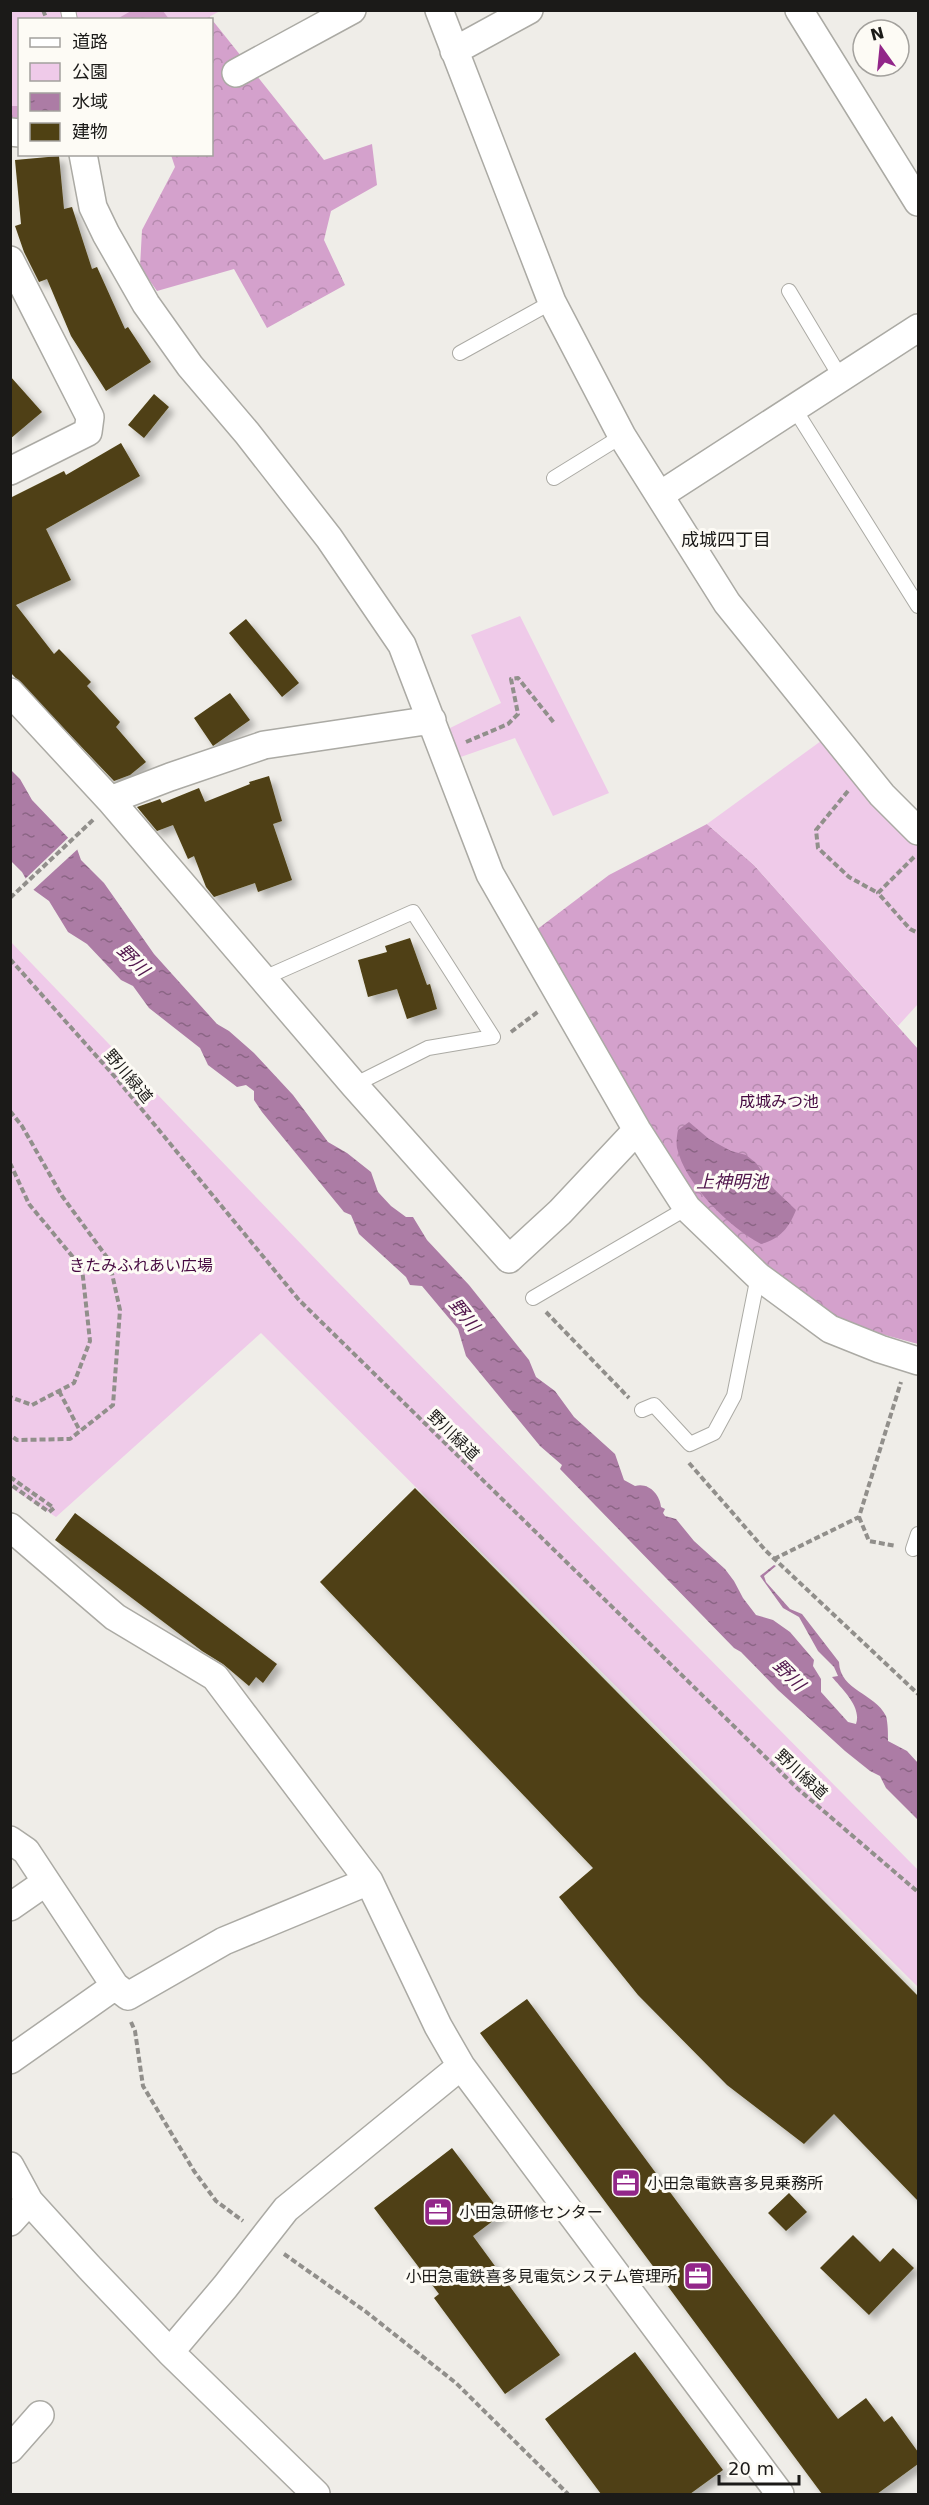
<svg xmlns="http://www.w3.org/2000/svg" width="929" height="2505" viewBox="0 0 929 2505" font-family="'DejaVu Sans','Noto Sans JP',sans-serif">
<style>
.forest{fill:url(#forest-crowns)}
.green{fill:#efcae9}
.water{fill:url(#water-ripples)}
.pier{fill:#efede8}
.building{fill:#4f4113;filter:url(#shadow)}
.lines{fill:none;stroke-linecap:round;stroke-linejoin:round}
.lane-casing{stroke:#abaaa4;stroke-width:16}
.street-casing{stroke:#abaaa4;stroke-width:30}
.path{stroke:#918f8b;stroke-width:4;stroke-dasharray:6 3;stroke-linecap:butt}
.lane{stroke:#fff;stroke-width:14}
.street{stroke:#fff;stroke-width:27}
.labels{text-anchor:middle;stroke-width:6;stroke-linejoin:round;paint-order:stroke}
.street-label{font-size:16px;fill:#1b1a18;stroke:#fdfbf5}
.park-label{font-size:16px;fill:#460941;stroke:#fdfbf5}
.poi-label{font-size:16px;fill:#1b1a18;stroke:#fdfbf5;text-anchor:start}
.neighbourhood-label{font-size:18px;fill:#1b1a18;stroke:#fdfbf5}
.water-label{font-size:18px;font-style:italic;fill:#50154b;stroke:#fdfbf5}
</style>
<defs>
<pattern id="forest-crowns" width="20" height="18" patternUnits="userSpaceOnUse" patternTransform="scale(1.5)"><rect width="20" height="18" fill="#d4a1cc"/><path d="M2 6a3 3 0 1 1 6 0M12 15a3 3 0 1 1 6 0" fill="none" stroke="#b58aae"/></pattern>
<pattern id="water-ripples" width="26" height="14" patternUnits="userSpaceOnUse" patternTransform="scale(1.5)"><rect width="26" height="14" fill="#ac7ca5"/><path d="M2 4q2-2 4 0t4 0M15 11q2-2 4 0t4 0" fill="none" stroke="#8b6585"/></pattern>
<filter id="shadow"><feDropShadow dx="5.5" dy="5.5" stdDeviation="3" flood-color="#0004"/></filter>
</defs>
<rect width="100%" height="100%" fill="#efede8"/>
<path class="forest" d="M10,11h195l119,149 48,-16 5,41 -46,26 -7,29 21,45 -78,43 -33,-59 -77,22 -17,-24 2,-37 33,-63 -4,-12 41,-1v-134h-192l-1,100 -8,1z
M707,824l47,41 164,184v295l-103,-28 -73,-48 -219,-328 86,-65z"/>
<path class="green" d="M10,11h58l2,8 -50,1 -1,86h-8z
M76,11v-1l55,1 -14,8h-40z
M163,11h57l-15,8h-36z
M520,616l89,177 -56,23 -38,-78 -60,21 -7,-30 53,-26 -30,-68z
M832,733l86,98v173l-20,22 -144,-161 -47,-41z
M10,941l318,331 590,598v117l-657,-654 -205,184 -45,-29z"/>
<path class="water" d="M10,769l10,10 12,21 44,46 5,14 23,23 50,71 63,70 12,7 25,22 39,42 35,47 19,11 24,19 7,20 13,14 15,11h7l14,23 42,45 60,75 7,17 19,14 19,26 41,37 9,26 11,6c14,-4 25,9 26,21l4,2 -2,4 2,3 11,3 18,22 31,28 9,12 9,17 13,17 17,5 17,12 24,28 -1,6 8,13v13l27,30 8,2c6,-17 -14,-35 -24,-47l6,-1 -4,-9 -16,-16 -19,-34 -16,-9 -23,-32 14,-11 2,1 -12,10 2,6 24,27 12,5 37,48c1,29 36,31 47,54 2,7 2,18 2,25l19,10 11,12v57l-32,-32 -6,-12 -10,-5 -25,-20 -67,-61 -37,-38 -7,-4 -174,-179 2,-4 -22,-19 -74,-90 -8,-27 -36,-43 -12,-1 -4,-8 -47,-43 -8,-19 -7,-3 -82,-100 -8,-12v-9l-8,-6 -9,2 -29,-22 -8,-17 -51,-40 -16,-22 -12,-6 -34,-36 -19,-12 -19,-31 -18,-13 -9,-16 -11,-11z
M689,1122l20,17 22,12 15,4 10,8 18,26 22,21c-7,18 -16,29 -35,34 -32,-17 -76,-60 -84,-96 -1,-6 0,-13 1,-18z"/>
<path class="pier" d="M71,835l9,12 -49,45 -2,-1 -5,-11z"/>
<path class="building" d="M59,156l5,53 8,-2 20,62 5,-2 28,62 3,-2 23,35 -45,29 -35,-55 -24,-57 -8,3 -15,-30 -9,-26 6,-2 -6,-64z
M10,376l32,36 -32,27z
M154,394l15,13 -25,31 -16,-13z
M121,443l19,33 -94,53 25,51 -55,25 38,49 5,-5 32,33 -4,4 33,36 -4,5 30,35 -16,13 -16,6 -104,-109v-174l54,-27 2,4z
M246,619l53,64 -17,14 -53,-64z
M230,693l20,27 -37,26 -19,-28z
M269,776l13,45 -9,3 19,56 -34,12 -3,-9 -41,14 -8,-10 -12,-31 -6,3 -15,-34 -16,6 -20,-24 23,-8 2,4 37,-15 6,14 45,-18 -1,-2z
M410,938l17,47 3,-1 7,25 -30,10 -10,-30 -29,8 -10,-37 29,-8 -2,-6z
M415,1488l503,508v205l-84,-87 -30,30 -77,-59 -89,-90 -79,-98 34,-29 -273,-286z
M75,1513l202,151 -14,19 -7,-6 -7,9 -26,-22 -21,-13 -147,-111z
M527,1999l311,420 28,-21 18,24 8,-6 26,36v12l-41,30h-55l-342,-461z
M452,2148l50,66 -29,22 87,119 -55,39 -71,-96 5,-4 -65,-86z
M789,2193l18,19 -21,19 -18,-18z
M853,2235l27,27 13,-14 21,20 -45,47 -49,-47z
M635,2352l88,118 -33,24h-89l-56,-75z"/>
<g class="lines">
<g class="lane-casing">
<path id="lane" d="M68,10l2,10
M789,291l52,87
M460,353l92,-51
M794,408l124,198
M554,478l68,-42
M264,978l149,-66 80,125 -65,11 -74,37
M533,1298l154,-90
M642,1410l12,-5 36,39 24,-11 20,-37 24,-120
M913,1549l5,-15"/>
</g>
<g class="street-casing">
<path id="street" d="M439,10l113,292 70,134 105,167 155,192 36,36
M799,10l119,192
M454,51l75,-41
M236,73l116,-63
M10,132l10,1
M83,154l10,53 13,27 40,70 44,62 57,67 82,105 73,107 88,229 147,256 50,78 71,68 72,53 50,20 38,12
M10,260l80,157 -2,15 -78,39
M660,495l258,-167
M10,692l100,108 244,285 155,174 51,-47 77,-82
M110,800l60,-23 94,-32 168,-25
M10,1527l105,90 100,60 154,204 69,145 23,40 319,428
M10,1840l16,11 89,135 13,10 96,-55 145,-60
M10,1907l36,-25
M10,2060l105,-74
M10,2166l19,35 60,66 81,85 146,142
M10,2222l19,-21
M170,2352l55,-65 61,-78 175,-143
M10,2449l30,-34"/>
</g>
<path class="path" d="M43,10l4,10
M466,742l42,-18 10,-10 -7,-35 7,-1 37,46
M848,791l-32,39 2,18 31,29 29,16
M914,857l-36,36 32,36 8,4
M10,898l84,-79
M10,959l106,119 183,222 499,489 120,103
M511,1032l28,-21
M10,1111l12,15 40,70 47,64 11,50 -7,95 -43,34 -53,1 -7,-5
M10,1163l19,41 53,64 8,73 -16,42 -42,22 -22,-8
M546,1312l83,86
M59,1391l21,40
M689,1463l77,88 152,143
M10,1477l44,31 -5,4 -39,-28
M859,1517l10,24 27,5
M774,1559l85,-42 42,-135
M131,2022l4,9 8,55 51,85 22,30 27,20
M284,2254l81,57 91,72 112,111"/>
<use href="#lane" class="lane"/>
<use href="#street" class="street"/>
</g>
<defs>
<g id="office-square" transform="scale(1.5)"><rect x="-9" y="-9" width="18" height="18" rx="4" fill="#922689" stroke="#fdfbf5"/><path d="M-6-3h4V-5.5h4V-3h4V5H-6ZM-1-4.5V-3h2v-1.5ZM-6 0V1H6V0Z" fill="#fff"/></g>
</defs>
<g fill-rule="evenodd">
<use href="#office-square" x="626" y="2183"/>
<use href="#office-square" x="438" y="2212"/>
<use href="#office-square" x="698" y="2276"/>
</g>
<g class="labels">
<g class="street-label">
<text transform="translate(129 1076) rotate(50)" y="6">野川緑道</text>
<text transform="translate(454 1435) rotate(44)" y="6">野川緑道</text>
<text transform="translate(802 1774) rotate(43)" y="6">野川緑道</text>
</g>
<g class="park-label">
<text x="779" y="1107">成城みつ池</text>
<text x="141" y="1271">きたみふれあい広場</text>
</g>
<g class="poi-label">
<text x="647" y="2189">小田急電鉄喜多見乗務所</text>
<text x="459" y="2218">小田急研修センター</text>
<text x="677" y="2282" text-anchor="end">小田急電鉄喜多見電気システム管理所</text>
</g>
<g class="neighbourhood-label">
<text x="726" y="546">成城四丁目</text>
</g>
<g class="water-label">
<text transform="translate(133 960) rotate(45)" y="6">野川</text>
<text x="732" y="1188">上神明池</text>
<text transform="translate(464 1315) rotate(51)" y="6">野川</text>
<text transform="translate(789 1675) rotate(45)" y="6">野川</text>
</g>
</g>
<rect width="929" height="2505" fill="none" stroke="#1b1a18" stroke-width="24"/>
<rect x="18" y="18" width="195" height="138" fill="#fdfbf5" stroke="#a3a19d" stroke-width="1.5"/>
<rect x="30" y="38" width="30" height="9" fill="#ffffff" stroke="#a3a19d" stroke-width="1.5"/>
<text x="72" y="48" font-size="18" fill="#1b1a18">道路</text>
<rect x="30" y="63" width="30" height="18" fill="#efcae9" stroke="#a3a19d" stroke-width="1.5"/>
<text x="72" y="78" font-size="18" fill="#1b1a18">公園</text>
<rect x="30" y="93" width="30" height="18" fill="url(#water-ripples)" stroke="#a3a19d" stroke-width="1.5"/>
<text x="72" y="108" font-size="18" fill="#1b1a18">水域</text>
<rect x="30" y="123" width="30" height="18" fill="#4f4113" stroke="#a3a19d" stroke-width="1.5"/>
<text x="72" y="138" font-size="18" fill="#1b1a18">建物</text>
<g transform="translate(881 48) rotate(345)"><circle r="28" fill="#fdfbf5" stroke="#a3a19d" stroke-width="1.5"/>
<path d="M0-4.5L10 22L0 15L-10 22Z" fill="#922689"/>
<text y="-9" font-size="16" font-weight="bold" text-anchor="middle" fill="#1b1a18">N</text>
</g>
<path d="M719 2475v9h80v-9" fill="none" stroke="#1b1a18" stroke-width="3"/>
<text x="728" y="2475" font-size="18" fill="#1b1a18" stroke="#fdfbf5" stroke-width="4.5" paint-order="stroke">20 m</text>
</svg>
